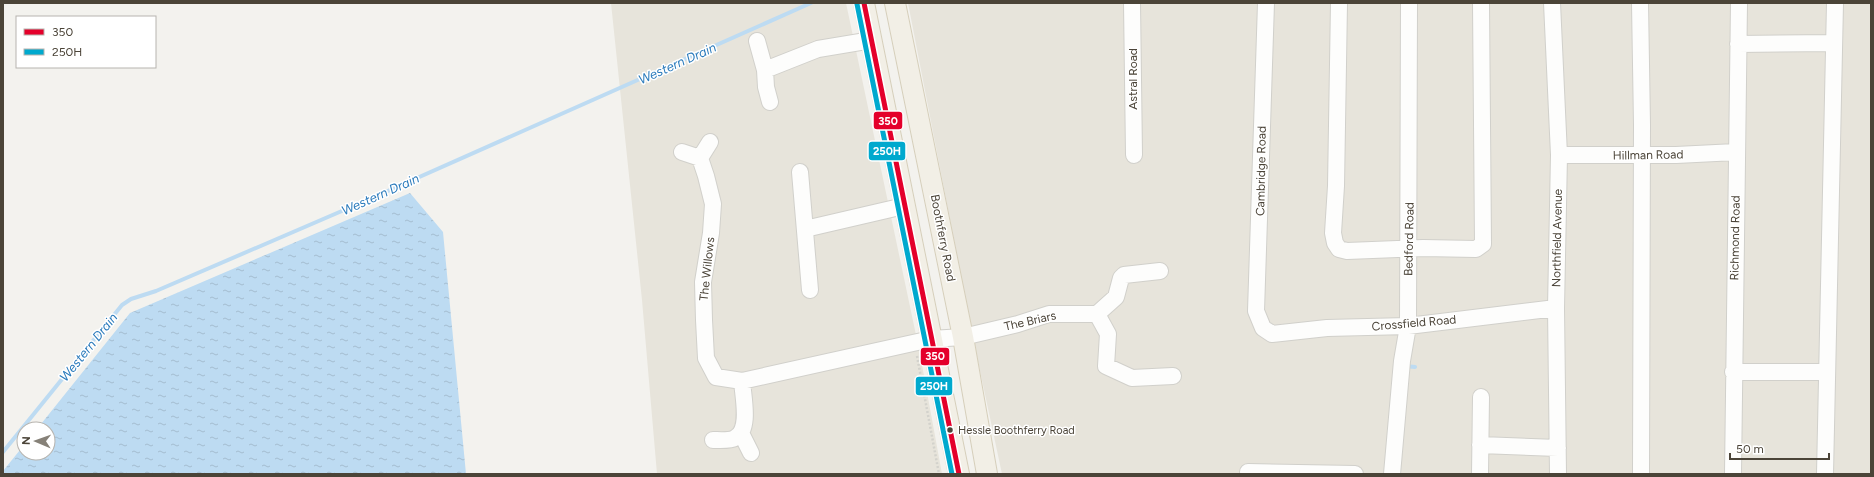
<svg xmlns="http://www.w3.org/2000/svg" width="1874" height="477" viewBox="0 0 1874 477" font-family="Figtree,sans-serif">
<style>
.residential{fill:#e7e4db}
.water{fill:url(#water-ripples)}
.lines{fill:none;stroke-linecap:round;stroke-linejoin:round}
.stream{stroke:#bddbf2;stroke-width:4}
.minor-casing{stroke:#d1d0cb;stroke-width:18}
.major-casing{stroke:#d6cfbb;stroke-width:22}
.path{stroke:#d3d2cc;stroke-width:2.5;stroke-dasharray:2 2;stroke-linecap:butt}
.minor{stroke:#fdfdfc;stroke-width:16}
.major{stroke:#f2efe6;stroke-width:20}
.bus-1-casing{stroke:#fff;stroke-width:8}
.bus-2-casing{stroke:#fff;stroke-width:8}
.bus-1{stroke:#e4002b;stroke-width:5}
.bus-2{stroke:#00a9ce;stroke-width:5}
.bus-dot{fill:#4b4438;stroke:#fff;stroke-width:1.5}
.labels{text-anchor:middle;stroke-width:3;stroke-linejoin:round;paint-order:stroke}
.bus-label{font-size:11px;fill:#4b4438;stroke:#fff;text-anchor:start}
.street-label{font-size:12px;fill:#4b4438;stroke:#fff}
.water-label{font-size:13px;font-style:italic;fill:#2b7bbc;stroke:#fff}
.line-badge{stroke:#fff;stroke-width:1.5}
.badge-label{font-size:11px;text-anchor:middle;font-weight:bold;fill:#fff}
</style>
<defs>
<pattern id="water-ripples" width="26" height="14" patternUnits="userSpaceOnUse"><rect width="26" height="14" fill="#bddbf2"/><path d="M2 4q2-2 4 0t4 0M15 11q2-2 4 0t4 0" fill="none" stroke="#a4bdd0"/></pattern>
</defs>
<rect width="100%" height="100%" fill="#f3f2ee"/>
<path class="residential" d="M611,3h235l74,351 22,120h-285l-15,-174z
M908,3h963v471h-869l-29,-136z"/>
<path class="water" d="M410,193l33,39 23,242h-463v-3l21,-26v8h24v-24h-11l93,-116z"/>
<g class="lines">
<path class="stream" d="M1405,366l10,1
M3,452l119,-147 9,-6 25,-8 216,-93 439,-195"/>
<g class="minor-casing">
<path id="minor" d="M1132,3l2,152
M1266,3l-10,308 7,17 9,6 55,-6 81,-2 148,-18
M1339,3l-3,183 -3,47 2,10 4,6 8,2 76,-3 53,1 7,-5 -2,-241
M1552,3l7,152 -3,153 2,166
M1640,3l2,122 -1,349
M757,41l8,29 1,17 4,15
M1738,44l96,-1
M765,70l53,-21 54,-9
M682,152l18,6 10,-16
M1559,155h117l60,-3
M700,158l6,18 7,28 -2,29 -8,49 1,38 2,38 10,19 26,4 189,-42 32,-2 55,-13 31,-10h48l11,20 -2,32 26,12 41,-2
M800,172l10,118
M805,229l99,-23
M1097,314l19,-17 5,-19 3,-3 36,-4
M1733,372h94
M741,433l10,20
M713,440c6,0 17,1 22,-2 16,-8 8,-41 7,-57
M1480,445l78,3
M1248,472l107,2
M1392,474l10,-113 6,-35 1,-323
M1480,474l1,-77
M1733,474l6,-471
M1825,474l10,-471"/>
</g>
<g class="major-casing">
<path id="major" d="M864,3l95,471
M895,3l68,334 24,137"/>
</g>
<path class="path" d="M917,356l22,118"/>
<use href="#minor" class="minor"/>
<use href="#major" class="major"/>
<g class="bus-1-casing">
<path id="bus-1" d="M864,3l95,471"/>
</g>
<g class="bus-2-casing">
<path id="bus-2" d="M857,4l95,470"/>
</g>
<use href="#bus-1" class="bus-1"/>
<use href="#bus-2" class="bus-2"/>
</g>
<circle class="bus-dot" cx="950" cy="430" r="3.5"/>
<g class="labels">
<g class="bus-label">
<text x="958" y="434">Hessle Boothferry Road</text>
</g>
<g class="street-label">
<text transform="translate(1133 79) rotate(-90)" y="4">Astral Road</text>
<text transform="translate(1648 155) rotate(-1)" y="4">Hillman Road</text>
<text transform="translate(1261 171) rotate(-89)" y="4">Cambridge Road</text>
<text transform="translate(943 238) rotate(79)" y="4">Boothferry Road</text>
<text transform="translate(1557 238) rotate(-89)" y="4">Northfield Avenue</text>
<text transform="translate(1735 238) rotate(-89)" y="4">Richmond Road</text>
<text transform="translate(1409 239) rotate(-89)" y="4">Bedford Road</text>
<text transform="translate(707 269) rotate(-84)" y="4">The Willows</text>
<text transform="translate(1030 321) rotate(-13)" y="4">The Briars</text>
<text transform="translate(1414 323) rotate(-5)" y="4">Crossfield Road</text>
</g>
<g class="water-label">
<text transform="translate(677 63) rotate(-24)" y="5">Western Drain</text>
<text transform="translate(380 194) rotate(-24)" y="5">Western Drain</text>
<text transform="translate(88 347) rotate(-51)" y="5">Western Drain</text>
</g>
</g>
<g class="line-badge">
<rect x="873" y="111" width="30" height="19" rx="4" fill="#e4002b"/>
<rect x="868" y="141" width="38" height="20" rx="4" fill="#00a9ce"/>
<rect x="920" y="347" width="30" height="19" rx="4" fill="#e4002b"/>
<rect x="915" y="376" width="38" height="20" rx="4" fill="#00a9ce"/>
</g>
<g class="badge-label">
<text x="888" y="125">350</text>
<text x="887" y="155">250H</text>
<text x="935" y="360">350</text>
<text x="934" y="390">250H</text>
</g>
<rect width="1874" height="477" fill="none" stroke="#4b4438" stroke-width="8"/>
<rect x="16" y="16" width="140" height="52" fill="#ffffff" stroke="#b7b4af"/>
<rect x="24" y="29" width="20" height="6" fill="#e4002b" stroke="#b7b4af"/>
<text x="52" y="36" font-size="12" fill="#4b4438">350</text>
<rect x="24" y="49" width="20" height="6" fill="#00a9ce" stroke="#b7b4af"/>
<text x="52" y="56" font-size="12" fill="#4b4438">250H</text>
<g transform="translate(36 441) rotate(272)"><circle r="19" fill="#ffffff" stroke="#b7b4af"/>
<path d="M0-3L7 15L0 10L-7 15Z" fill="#868178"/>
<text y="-6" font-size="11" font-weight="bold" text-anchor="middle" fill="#4b4438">N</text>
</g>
<path d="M1730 453v6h99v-6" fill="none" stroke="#4b4438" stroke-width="2"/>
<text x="1736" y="453" font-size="12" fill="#4b4438" stroke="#ffffff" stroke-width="3" paint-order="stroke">50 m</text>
</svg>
